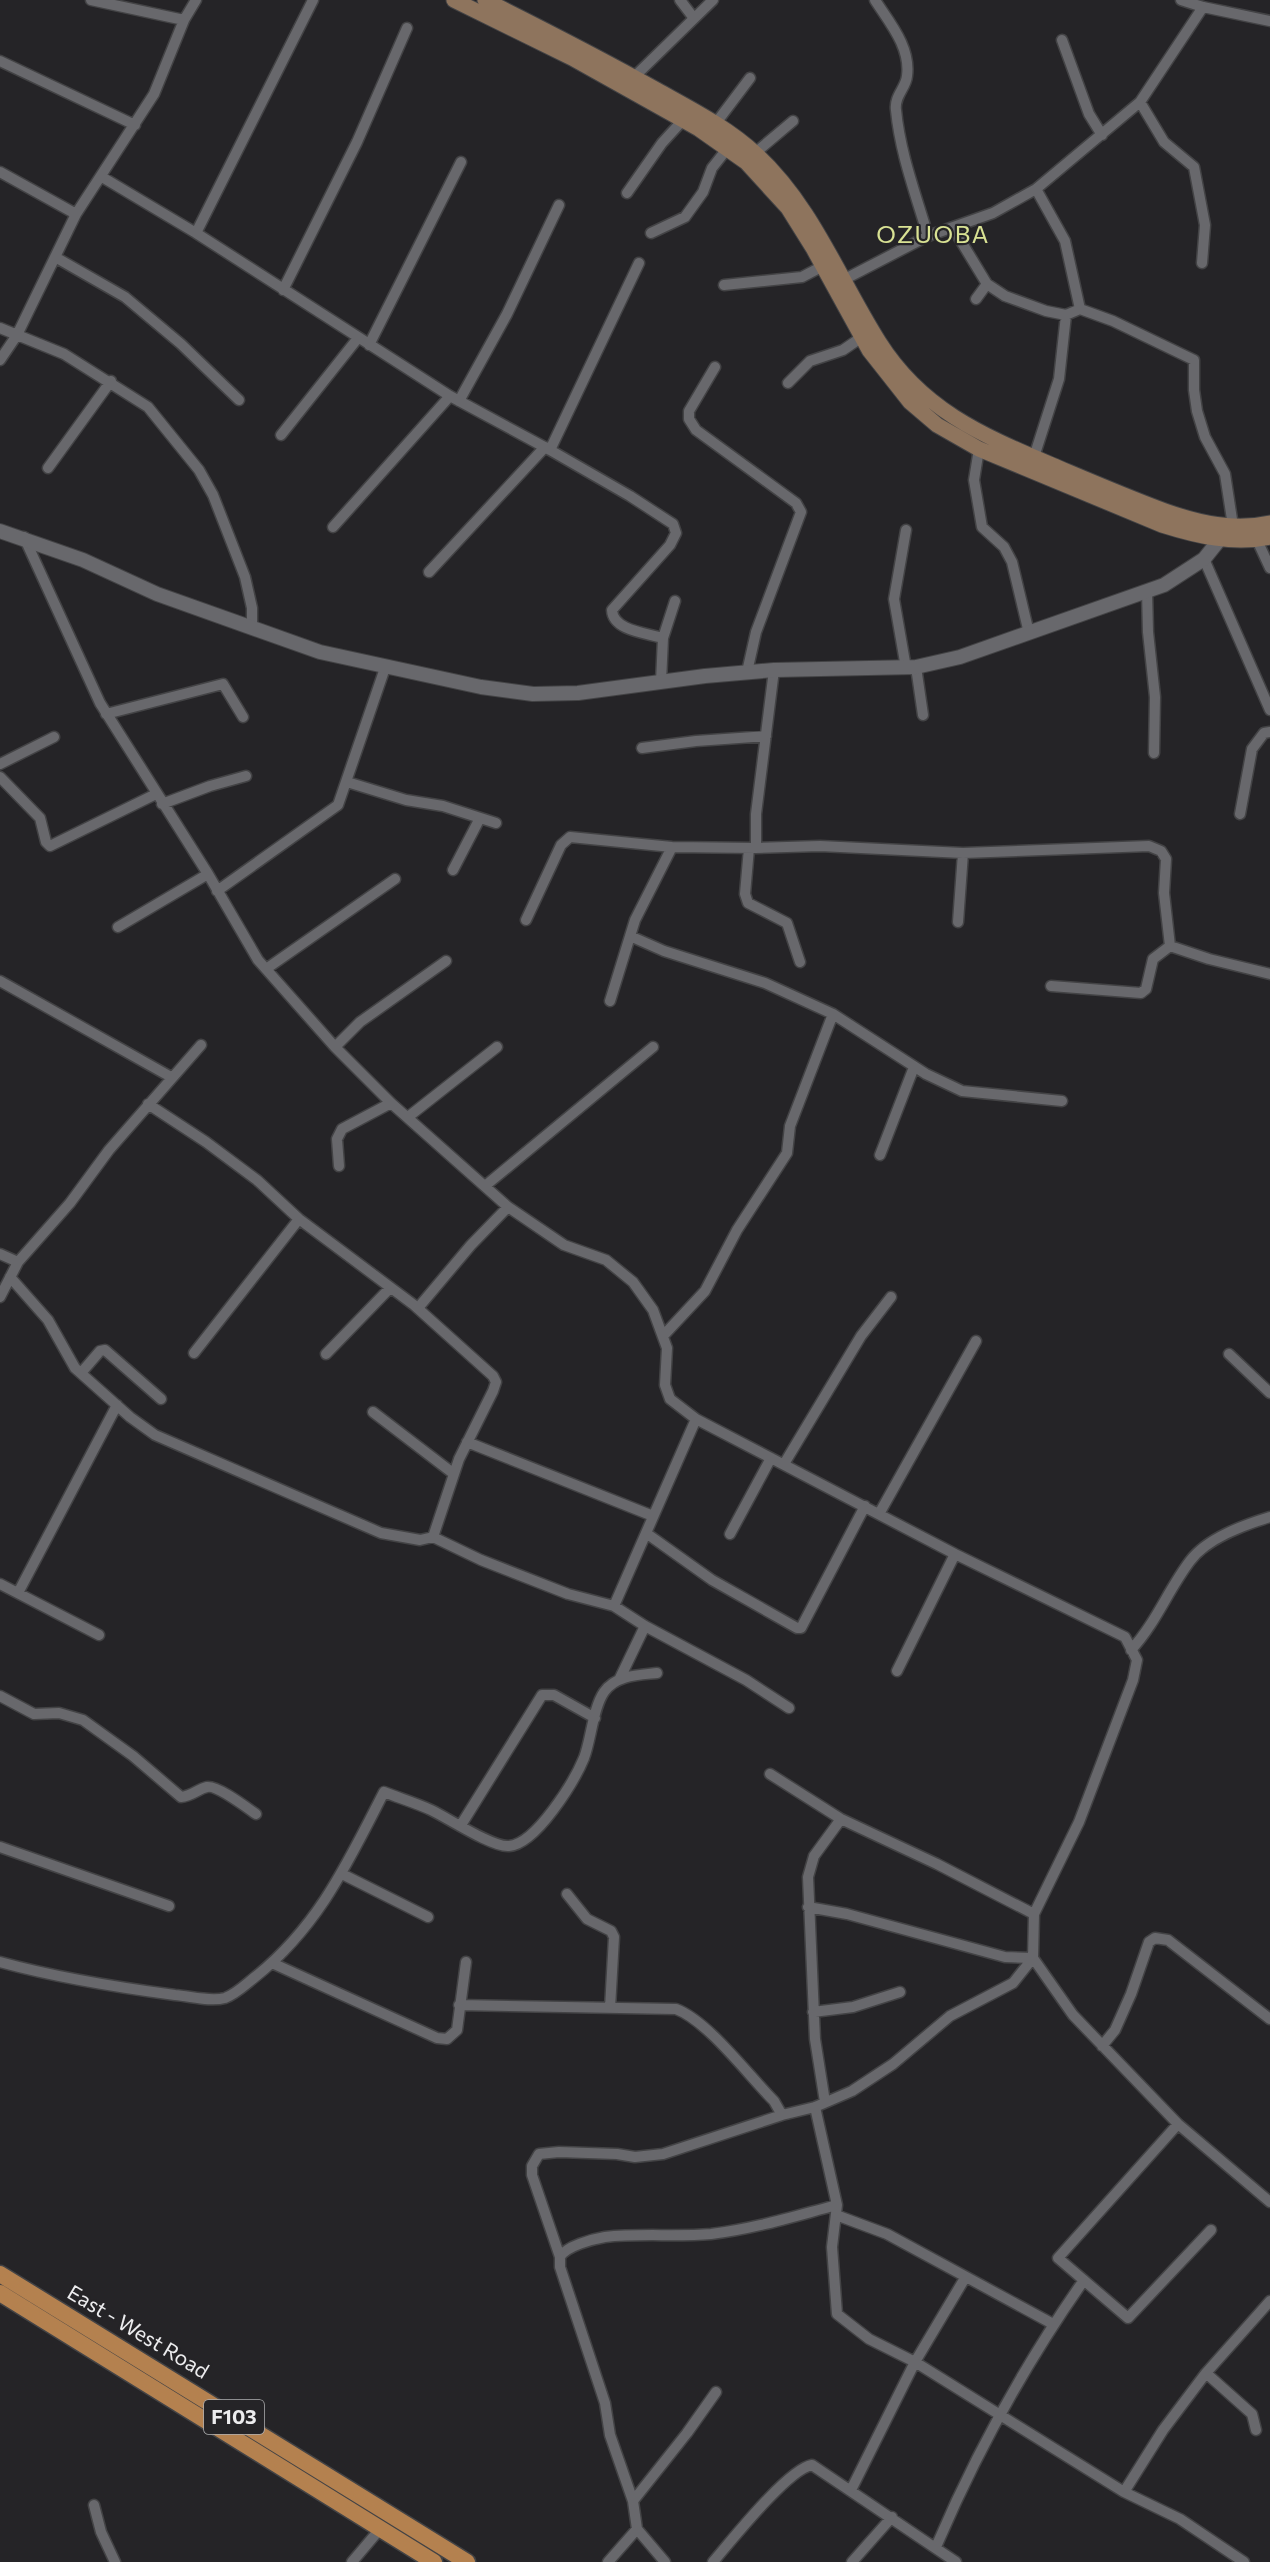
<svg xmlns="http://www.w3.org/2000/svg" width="1270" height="2562" viewBox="0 0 1270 2562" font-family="Commissioner,sans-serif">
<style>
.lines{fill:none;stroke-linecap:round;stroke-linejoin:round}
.minor-casing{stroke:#434345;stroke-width:13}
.tertiary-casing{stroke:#434345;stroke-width:16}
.secondary-casing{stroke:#434345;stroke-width:17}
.primary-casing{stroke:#434345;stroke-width:19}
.minor{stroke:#68686c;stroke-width:10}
.tertiary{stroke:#68686c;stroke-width:14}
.secondary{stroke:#8e745d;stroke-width:15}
.primary{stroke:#b4814f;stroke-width:16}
.labels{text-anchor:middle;stroke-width:4.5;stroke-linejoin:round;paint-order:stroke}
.shield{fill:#252427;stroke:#b0b0b2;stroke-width:1.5}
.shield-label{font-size:20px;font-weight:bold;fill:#ececee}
.street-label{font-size:21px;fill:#ececee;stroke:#252427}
.quarter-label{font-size:24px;letter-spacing:1.5px;fill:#d9e294;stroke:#252427}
</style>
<rect width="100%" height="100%" fill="#252427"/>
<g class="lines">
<g class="minor-casing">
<path id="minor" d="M91,0l93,20
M680,0l13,17
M875,0c14,22 36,47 32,76 -1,12 -13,20 -11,34 4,43 20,85 32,126
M1181,0l22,7 67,14
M1062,40l27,74 13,21
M0,61l135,64
M631,80l82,-80
M1140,102l24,40 30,25 11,58 -3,38
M716,123l34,-45
M755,153l38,-32
M0,172l76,42
M102,177l94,56 254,163 100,54 80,46 43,28 3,9 -6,12 -58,65c1,21 35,23 51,28
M1036,189l29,52 15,68
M627,193l35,-50 21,-23
M953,228l34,56 18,12 41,15 20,4 14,-6 33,12 81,39v30l3,21 8,26 20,37 8,52
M196,233l117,-233
M651,233l34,-16 18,-25 9,-24 15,-19
M55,257l70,40 56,47 58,56
M845,279l83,-43 65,-23 43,-24 104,-87 63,-95
M724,285l78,-8 21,-11
M283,290l74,-148 50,-114
M976,299l11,-15
M0,328l64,26 84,53 51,63 14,25 32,82 7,31v21
M369,345l92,-183
M0,360l17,-25 59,-121 78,-120 30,-74 12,-20
M715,367l-26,44v8l7,11 100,73 5,9 -45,120 -9,40
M788,383l22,-22 33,-11 19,-13
M459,401l48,-87 52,-109
M281,435l77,-97
M979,449l-5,31 8,47 22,20 8,15 17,71
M550,450l89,-187
M1034,457l25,-78 7,-64
M48,468l63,-87
M333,527l117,-131
M906,530l-12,69 12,69
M24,537l76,166 108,171 50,86 77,87 56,56 117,104 56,38 42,15 27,22 20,28 14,38 -2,37 5,14 26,20 259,135 170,83 12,23 -4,20 -54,142 -45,92 -1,44 40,57 105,109 92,78
M1257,540l13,28
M1204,559l66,151
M429,572l116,-125
M1147,591l1,41 7,65 -1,56
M916,667l7,48
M774,670l-18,144v34l64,-2 143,7 186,-7 12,5 5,8 -2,34 6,53 -17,13 -7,30 -5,4 -90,-7
M661,682l2,-44 12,-37
M106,714l117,-30 20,33
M642,748l54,-7 70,-5
M0,764l54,-27
M0,777l40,41 6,24 4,4 106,-52
M347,782l59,18 37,6 53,17
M162,804l48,-18 36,-10
M1240,814l12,-65 12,-16 6,-1
M749,848l-4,46 3,9 39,20 13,39
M453,870l27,-52
M217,891l121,-86 47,-137
M526,920l35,-75 9,-8 102,10 84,1
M958,922l5,-69
M118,927l90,-53
M630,936l34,15 101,32 68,31 93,60 36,17 100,10
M1170,946l39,13 61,15
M266,969l129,-90
M0,981l171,96
M610,1001l25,-81 37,-73
M335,1047l25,-25 86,-61
M408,1117l89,-70
M880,1155l34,-88
M339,1166l-2,-27 5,-10 49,-26
M485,1186l168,-139
M0,1254l18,8
M10,1277l38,43 27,48 55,49 25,18 226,98 39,7 13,-3 26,-78 34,-68 3,-9 -3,-6 -79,-71 -115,-86 -42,-39 -51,-38 -58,-38
M0,1297l18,-35 52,-59 39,-53 92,-105
M418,1308l53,-63 37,-38
M663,1336l42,-45 32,-61 50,-77 3,-27 43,-112
M194,1353l105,-134
M326,1354l64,-66
M1229,1354l41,39
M81,1373l19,-22 5,-1 56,49
M373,1412l81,62
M467,1442l186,74
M784,1464l77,-128 30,-39
M879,1514l97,-173
M646,1533l66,47 85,48h4l64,-122
M730,1534l41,-76
M433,1537l48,23 87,34 46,12 31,20 101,54 43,28
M0,1584l99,51
M18,1593l99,-188
M614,1606l82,-187
M1131,1650c25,-27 37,-60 59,-89 17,-23 54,-36 80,-44
M897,1671l58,-117
M620,1678l25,-52
M0,1696l34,18 25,-1 24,7 50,36 48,41c11,-1 17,-8 26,-10 10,-2 39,20 49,27
M770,1774l71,45 96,45 97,50
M461,1825l81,-130h12l41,23
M0,1847l169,59
M342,1874l86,43
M567,1894l20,25 24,12 3,6 -4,71
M808,1907l39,7 158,43 28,1
M0,1962c58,16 115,25 175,33 15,1 35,7 50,3 11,-4 20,-13 30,-21 64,-51 93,-115 129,-185 15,6 32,11 47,18 17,8 62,38 78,36 27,-2 65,-64 75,-88 7,-18 9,-50 20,-66 12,-17 34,-17 53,-19
M272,1963l165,75 10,1 10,-9 9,-68
M459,2005l217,4c32,12 72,66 98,92l8,14 33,-8 37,-16 41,-27 57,-48 63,-33 20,-25
M813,2012l40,-5 47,-15
M1102,2046l13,-16 16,-36 18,-52 6,-4 13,2 102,79
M825,2102l-10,-63 -7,-162 6,-21 27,-37
M815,2107l22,98 -5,42 5,67 32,25 46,23 209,130 56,27 64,43
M1178,2124l-120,134 70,60 83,-88
M836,2215l51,19 166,90
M560,2257l-28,-82v-9l7,-12 20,-2 58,2 18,3 28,-3 119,-39
M1206,2373l46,41 4,16
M851,2490l64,-128 50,-84
M1124,2492l39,-62 43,-57 64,-72
M633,2501l54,-68 29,-41
M94,2505l7,27 14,30
M936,2547c40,-94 89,-183 148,-267
M352,2562l28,-33
M608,2562l29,-33
M665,2562l-28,-33 -4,-28 -23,-66 -5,-32 -45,-136v-10c6,-11 33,-18 45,-20 35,-4 70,0 106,-3 43,-5 84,-18 126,-29
M713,2562c18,-21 75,-93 99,-97l144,97
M852,2562l40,-45"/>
</g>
<g class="tertiary-casing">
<path id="tertiary" d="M0,531l83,29 74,34 163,58 161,35 52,7 45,-1 127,-17 69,-6 142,-3 44,-10 204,-72 40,-26 16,-20"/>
</g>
<g class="secondary-casing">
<path id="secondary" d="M454,0l118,58 127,71 47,33 42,46 25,40 56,102 41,52 27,23 42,24 183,76c35,11 72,20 108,12
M485,0c58,29 115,58 172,90 34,19 70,37 99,64 57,53 82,123 123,188 43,68 103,93 173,123 38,16 75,32 113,46 34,12 69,20 105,12"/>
</g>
<g class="primary-casing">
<path id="primary" d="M0,2274l467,288
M0,2293l434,269"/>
</g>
<use href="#minor" class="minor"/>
<use href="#tertiary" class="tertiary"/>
<use href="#secondary" class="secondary"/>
<use href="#primary" class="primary"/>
</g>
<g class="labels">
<rect class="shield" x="204" y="2400" width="60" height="34" rx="4.5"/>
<g class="shield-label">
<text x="234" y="2424">F103</text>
</g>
<g class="street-label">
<text transform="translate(138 2332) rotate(31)" y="7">East - West Road</text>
</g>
<g class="quarter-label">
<text x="933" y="243">OZUOBA</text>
</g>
</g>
</svg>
